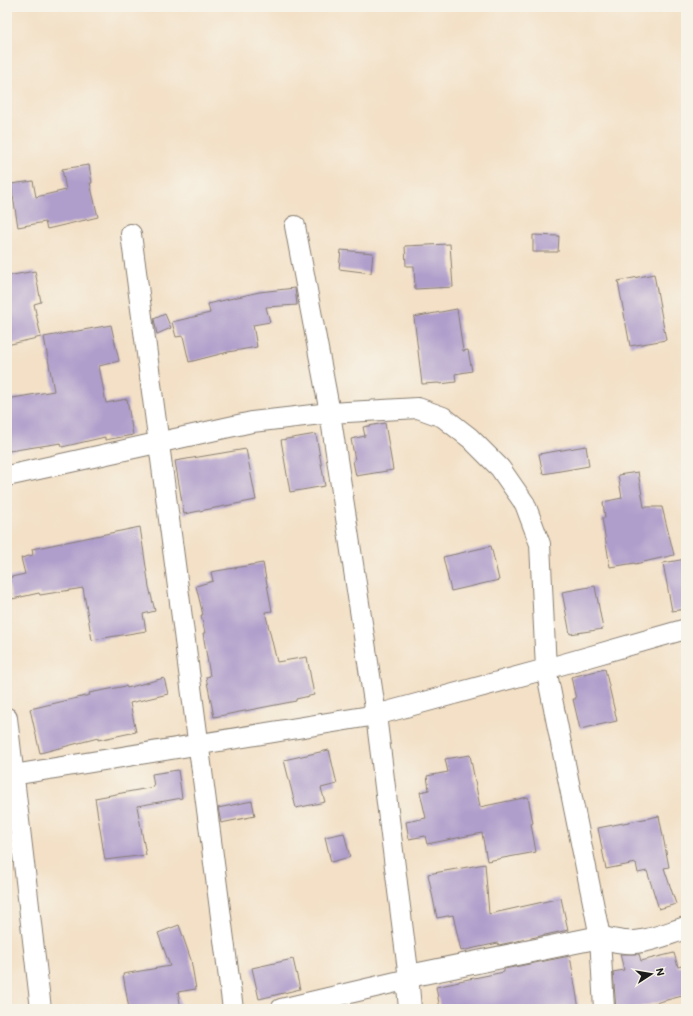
<svg xmlns="http://www.w3.org/2000/svg" width="693" height="1016" viewBox="0 0 693 1016" font-family="Itim,sans-serif">
<style>
.building{fill:#af9dcb}
.lines{fill:none;stroke-linecap:round;stroke-linejoin:round}
.minor-casing{stroke:#887e71;stroke-width:22}
.tertiary-casing{stroke:#887e71;stroke-width:24}
.minor{stroke:#fff;stroke-width:20}
.tertiary{stroke:#fff;stroke-width:22}
</style>
<rect width="100%" height="100%" fill="#f7f3e8"/>
<filter id="ink" filterUnits="userSpaceOnUse"><feTurbulence type="fractalNoise" baseFrequency=".025" numOctaves="2"/><feDisplacementMap in="SourceGraphic" scale="8" xChannelSelector="R" yChannelSelector="G"/><feConvolveMatrix kernelMatrix="1 2 1 2 8 2 1 2 1" color-interpolation-filters="sRGB"/></filter>
<filter id="wash" filterUnits="userSpaceOnUse"><feTurbulence type="fractalNoise" baseFrequency=".012" numOctaves="4" result="noise"/><feDisplacementMap in="SourceGraphic" scale="16" xChannelSelector="R" yChannelSelector="G"/><feGaussianBlur stdDeviation="0.9" result="paint"/><feColorMatrix in="noise" values="0 0 0 0 0 0 0 0 0 0 0 0 0 0 0 0 0 1.4 0 .05"/><feComposite in="paint" operator="in"/></filter>
<g filter="url(#wash)">
<rect width="100%" height="100%" fill="#f3e0c6"/>
<g id="blocks">
<path class="building" d="M89,165l3,18h-2l8,34 -51,12 -2,-7 -27,5 -7,-43 22,-3 3,16 30,-7 -4,-21z
M533,235l26,1 -1,16h-25z
M450,244l3,43 -38,2 -1,-23h-8l-1,-20z
M341,250l32,3 -2,20 -32,-4z
M35,271l6,31 -7,2 7,33 -34,8v-69z
M654,274l12,66 -36,6 -12,-65z
M295,288l2,17 -31,2 4,15 -17,3 4,22 -29,5 -39,10 -6,-26 -7,1 -4,-15 38,-9 -2,-9 51,-12z
M457,309l6,42 5,-1 4,21 -17,3 1,8 -16,2 -1,-1 -17,1 -8,-67z
M165,314l6,14 -14,6 -3,-15z
M111,325l8,36 -20,5 7,37 21,-4 6,36 -28,5v-3l-43,10 -1,-4 -52,8 -2,-12v-40l47,-8 -10,-54z
M385,423l8,47 -37,6 -3,-15 2,-1 -4,-21 14,-3 -2,-9z
M316,434l9,52 -35,6 -9,-52z
M586,446l3,20 -46,8 -4,-20z
M246,449l10,51 -72,14 -9,-53z
M638,472l6,35h18l12,48 -39,9v-1l-25,4 -8,-49h3l-2,-16 19,-4 -4,-23z
M140,527l9,60 6,24 -12,3 3,17 -54,9 -9,-52 -43,7 -1,-2 -27,6 -5,-21 18,-4 -4,-16 12,-3 -1,-6z
M491,546l8,34 -48,11 -8,-34z
M686,559v50l-14,2 -9,-48z
M263,563l9,48 -7,1 12,50 30,-5 7,38 -18,4v2l-82,16 -8,-40 4,-1 -7,-43h2l-4,-18h2l-7,-29 17,-5 -2,-9z
M595,586l8,43 -33,5 -8,-42z
M605,669l12,52 -37,8 -7,-30h3l-5,-22z
M164,678l4,16 -38,9 6,29 -38,8v-2l-58,15 -10,-44 60,-14 -1,-2 37,-7 1,2z
M329,750l8,34 -16,4 4,14 -29,6 -12,-48z
M470,755l10,52 48,-10 5,26 -2,1 5,28 -49,9 -5,-28 -55,11 -2,-8 -16,3 -3,-17 20,-4 -6,-26 9,-2 -2,-14 21,-4 -3,-13z
M178,770l4,28 -45,8 9,49 -41,5 -10,-62 59,-11 -2,-13z
M252,801l3,15 -34,7 -3,-15z
M659,816l10,51 -5,1 12,36 -17,5 -12,-38 -9,2 -2,-10 -30,6 -8,-41z
M344,833l6,24 -19,5 -6,-25z
M485,864l4,50 72,-16 7,32 -69,15 -1,-2 -37,8 -8,-36 -16,3 -9,-44z
M179,925l12,35 5,29 -18,3 3,17h-52l-6,-35 47,-8 -12,-33z
M674,953l4,14 8,-2v30l-54,14h-16l-3,-37 11,-2 -4,-16h19l2,7z
M570,956l9,53h-139l-4,-22 23,-5v-1l45,-9v-3z
M293,959l7,30 -41,10 -7,-31z"/>
</g>
</g>
<g filter="url(#ink)">
<use href="#blocks" fill-opacity="0" stroke="#887e71" stroke-width="1"/>
<g class="lines">
<g class="minor-casing">
<path id="minor" d="M131,234c36,258 67,517 102,775
M7,476l245,-54 78,-9 88,-5 25,9 27,21 30,30 25,36 15,40 6,125 54,268 4,72
M7,718l34,291
M7,776l369,-61 170,-46 140,-40
M281,1009l128,-30 -33,-264 -46,-302 -35,-187"/>
</g>
<g class="tertiary-casing">
<path id="tertiary" d="M410,1009l-2,-23 1,-7 5,-4 186,-38c11,3 22,6 34,5 17,-1 35,-9 52,-14"/>
</g>
<use href="#minor" class="minor"/>
<use href="#tertiary" class="tertiary"/>
</g>
</g>
<rect width="693" height="1016" fill="none" stroke="#f7f3e8" stroke-width="24"/>
<g transform="translate(651 974) rotate(78)" stroke="#f7f3e8" stroke-width="3" paint-order="stroke">
<path d="M0-3L7 15L0 10L-7 15Z" fill="#1c1c1c"/>
<text y="-6" font-size="11" font-weight="bold" text-anchor="middle" fill="#1c1c1c">N</text>
</g>
</svg>
